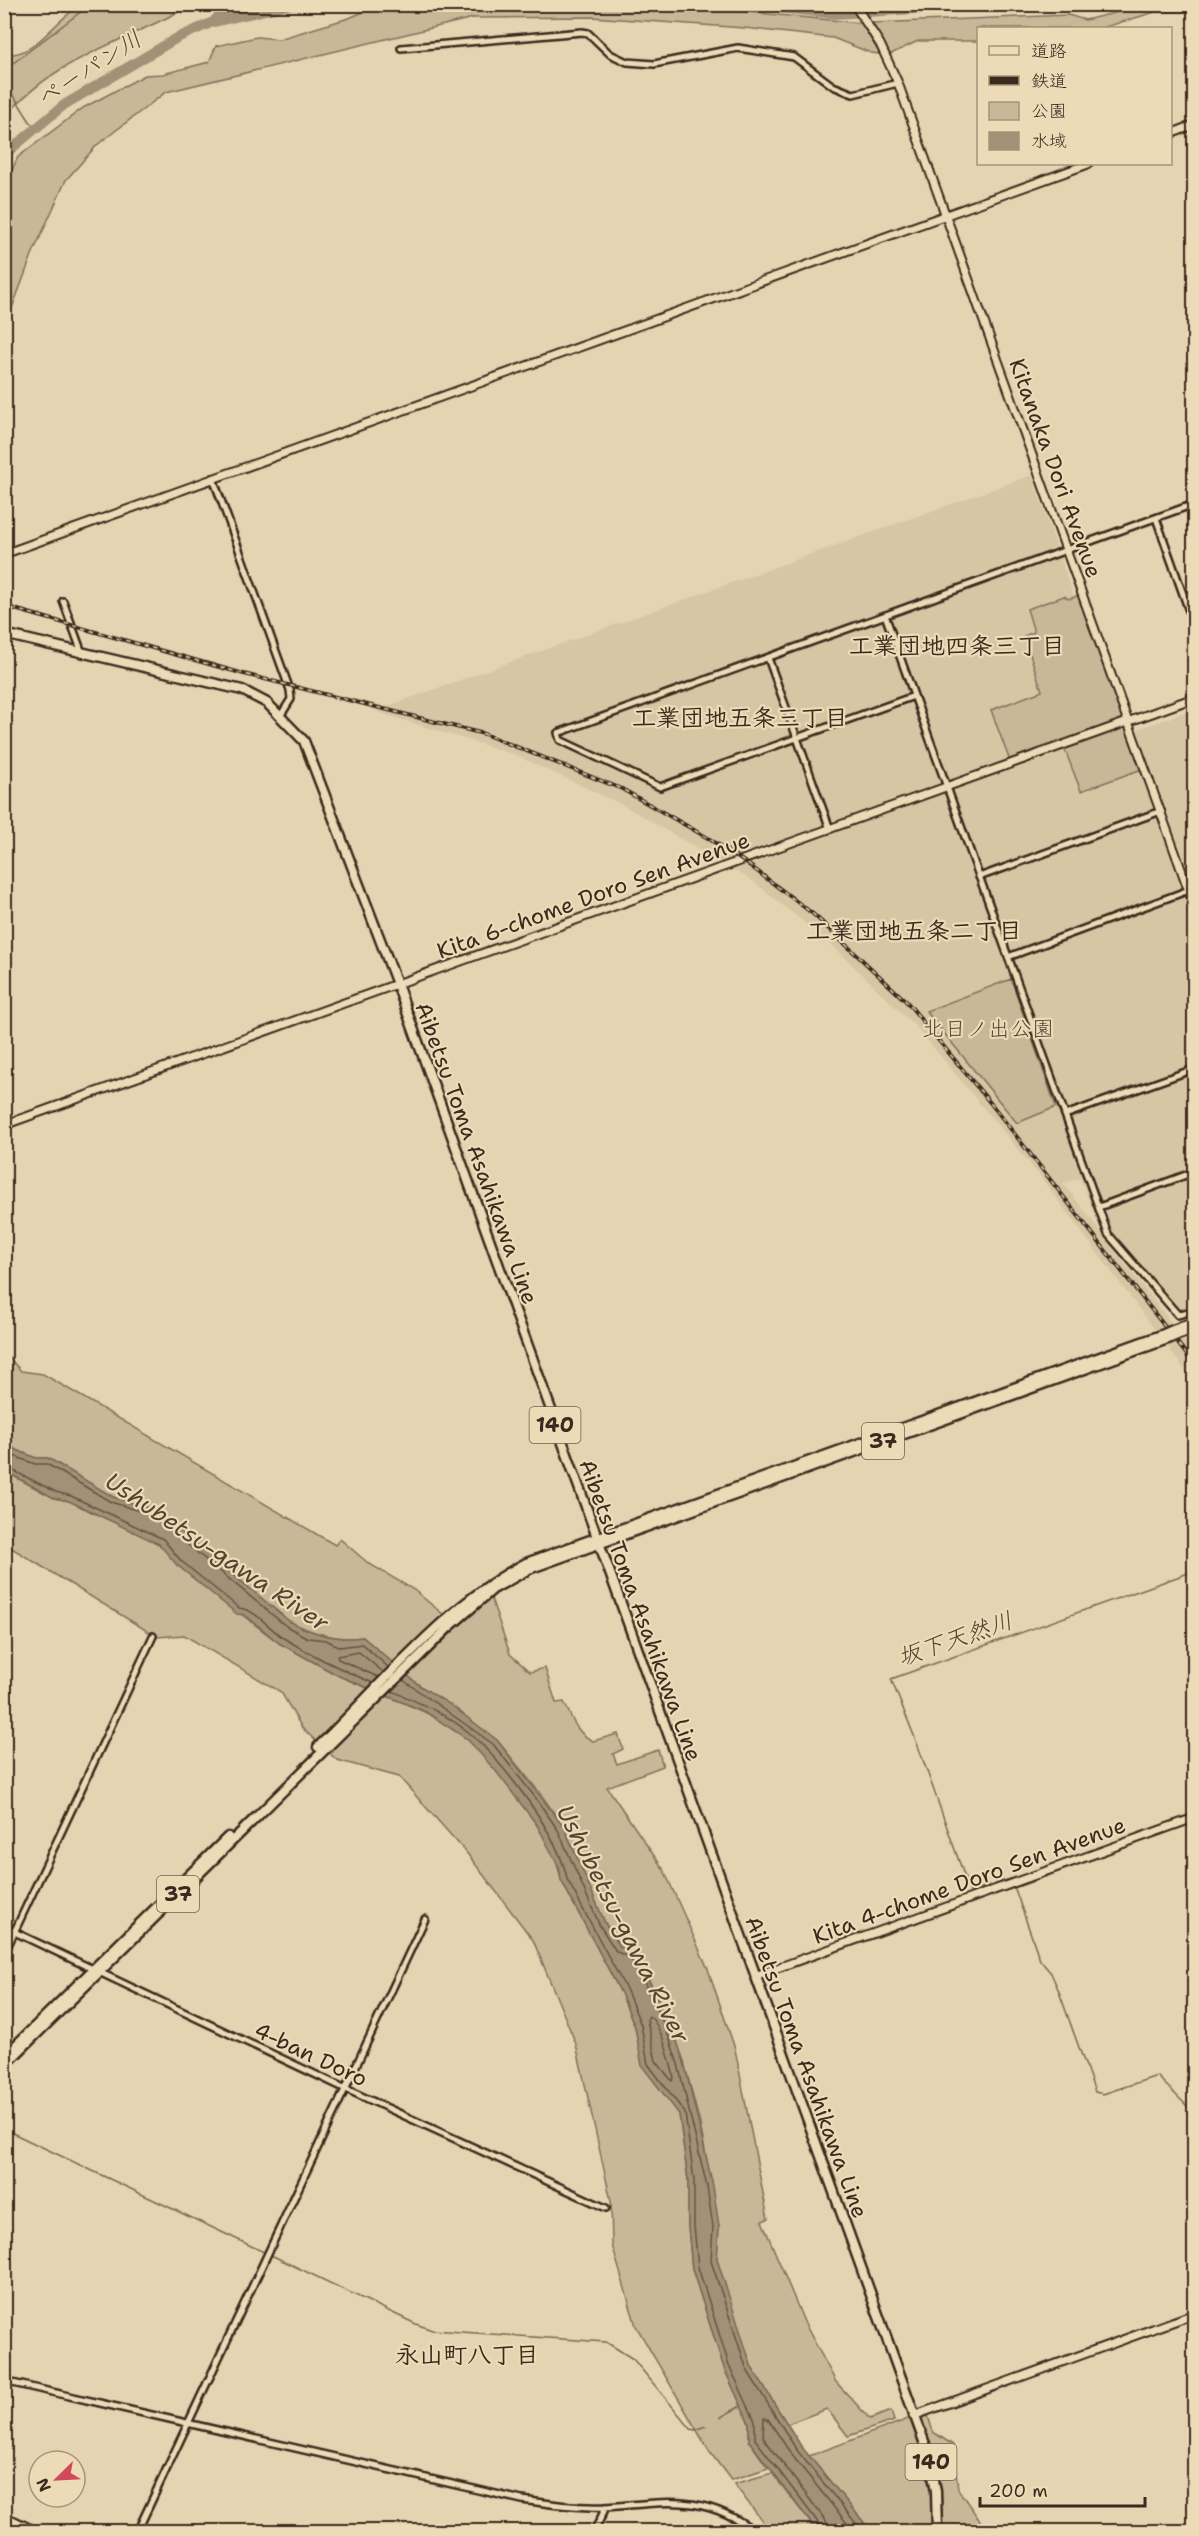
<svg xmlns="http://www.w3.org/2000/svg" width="1199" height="2536" viewBox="0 0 1199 2536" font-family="'Shantell Sans','Klee One',sans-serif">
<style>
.built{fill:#d8c5a4}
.green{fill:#c9b798;stroke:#82705b;stroke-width:1.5}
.water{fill:#a39076;stroke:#796753;stroke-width:1.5}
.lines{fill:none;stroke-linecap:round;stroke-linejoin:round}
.shore{stroke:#655341;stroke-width:1.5}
.stream{stroke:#796753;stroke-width:1.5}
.river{stroke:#a39076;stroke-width:10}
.minor-casing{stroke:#3b2a1e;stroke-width:10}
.tertiary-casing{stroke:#3b2a1e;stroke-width:11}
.primary-casing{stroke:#3b2a1e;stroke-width:13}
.minor{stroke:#eddab7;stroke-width:5}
.tertiary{stroke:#eddab7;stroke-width:7}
.primary{stroke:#eddab7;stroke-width:8}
.rail-casing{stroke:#3b2a1e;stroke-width:4}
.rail{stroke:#eddab7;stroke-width:1.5;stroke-dasharray:4.5;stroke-linecap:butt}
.primary-bridge-casing{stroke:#3b2a1e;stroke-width:13;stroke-linecap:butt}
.primary-bridge{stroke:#eddab7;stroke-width:8}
.labels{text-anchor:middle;stroke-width:4.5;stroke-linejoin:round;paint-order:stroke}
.shield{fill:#eddab7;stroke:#705f4c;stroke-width:1.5}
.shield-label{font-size:21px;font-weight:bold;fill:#3b2a1e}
.street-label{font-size:22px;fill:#3b2a1e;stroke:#eddab7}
.park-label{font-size:22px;fill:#574636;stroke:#eddab7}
.water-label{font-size:24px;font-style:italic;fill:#554434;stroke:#eddab7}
.neighbourhood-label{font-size:24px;font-weight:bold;fill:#3b2a1e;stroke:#eddab7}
</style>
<rect width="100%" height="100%" fill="#e6d3b1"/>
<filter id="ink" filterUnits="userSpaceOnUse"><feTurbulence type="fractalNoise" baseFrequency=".0167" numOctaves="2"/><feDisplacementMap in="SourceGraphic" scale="12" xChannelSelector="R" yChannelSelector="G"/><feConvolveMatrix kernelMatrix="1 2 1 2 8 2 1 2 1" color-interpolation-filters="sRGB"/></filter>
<g filter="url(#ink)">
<path class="built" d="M1032,475l89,260 73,-26v596l-16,6 -85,-100 -13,-33 -17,5 131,169v30l-155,-207 -121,-146 -85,-83 -79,-64 -131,-77 -110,-51 -139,-43z"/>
<path class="green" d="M85,4l106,1c-64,37 -138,52 -186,113v-64c32,4 51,-39 80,-50z
M664,4l197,19 19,31 -9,-1 -38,-15 -89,-10 -152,-11 -119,1 -307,74 -69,53 -31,35 -34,75 -27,72v-142l13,-28 65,-49 62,-33 18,-1 46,-12 7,-16 41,-9 22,2 70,-21 30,-13z
M1148,5h46v6l-39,1 -53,16h-124v13h-60l-27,13h-4l-14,-31 195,-8 17,5z
M1082,594l63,174 -64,23 -18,-46 -52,19 -20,-54 51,-19 -18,-55 10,-4 -7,-23 37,-13 5,3z
M1011,979l45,128 -39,16 -91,-112z
M4,1352l17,19 22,3 292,171 5,-6 28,24 46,27 30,25 -51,48 -30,-26c-26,4 -50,-3 -74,-16l-134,-111 -42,-13 -65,-39h-12l-31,-13z
M4,1471l50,27 15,3 91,43 17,21 102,78 60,33 31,13 -53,53 -15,-14 -21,-36 -97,-57 -27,2 -152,-93z
M491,1598l19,56 20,18 15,-4 11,35 8,-1c8,16 12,31 29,39l25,-7 5,15 -10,5 4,10 41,-14 5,16 -56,21 57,83 44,99 27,80 33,170 -6,2 43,103 31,58 34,37 21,-8 3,10 -46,15 -21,-27 -40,15 -35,-56 -15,-41 -20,-68 2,-33 -19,-102 -16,-62 -12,-35 -22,-45 -15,-27 -15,-8 -15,-24 -41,-96 -24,-34 -43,-53 -90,-64 54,-53z
M382,1694c30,12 61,24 85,45 31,27 88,101 94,141l60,113 14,34 8,39 36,48 9,66v46l4,43 32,99 25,55v18l19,27 -37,12 -22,-29 -73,-125 -24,-81 -1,-44 -35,-157 -43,-104 -67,-88 -67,-75 -62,-17 -12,-11z
M927,2412l6,20 20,13 5,44 29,42h-116l-62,-75z
M772,2473l45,58h-47l-36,-47z"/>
<path class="water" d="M4,1445l32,13h12l65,39 42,13 134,111c24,13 48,20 74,16l57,49 31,19 46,35 67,87 41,96 15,24 15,8 37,72 12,35 29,124 6,41 -2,32 35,109 49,78 70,85h-54l-68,-90v-18l-25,-55 -32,-99 -4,-43v-46l-9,-66 -37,-48 -7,-39 -14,-34 -60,-113 -2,-13 -22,-42 -42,-55 -28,-31 -41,-27 -87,-36 -60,-33 -34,-28 -8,-1 -60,-49 -18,-21 -90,-43 -15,-3 -49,-27z"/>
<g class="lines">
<path class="shore" d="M4,1452l31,12h12l64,38 41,13 134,111 22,12 18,2 14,7 22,-3 26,23
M4,1466l52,26 15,4 92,43 18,22 58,47c18,2 30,21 46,31 28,17 57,31 88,44
M378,1677l-40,-18 -1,-3 22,-4 24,20
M403,1680l90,64 42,53 23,33 42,96 16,25 15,8 14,25 21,45 12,35 29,123 6,40 -2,34 36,109 49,79 67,83
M392,1691c28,12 57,24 80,44 33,31 87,99 95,144l60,112 14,34 7,39 37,49 9,67v46l4,41 31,98 26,56v18l65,86 1,7
M649,2016c12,8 22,47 25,62l-2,3 -16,-20 -9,-41z
M829,2532l-3,-11 -63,-84 1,-19 4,1 23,35 63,78"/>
<path class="stream" d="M4,70l87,-66
M14,96l20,32
M996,1883l15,-4
M989,1885l-19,7 -53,-149 -26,-64 303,-108
M1015,1889l25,71 11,13 7,16 37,103 8,2 54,-18 34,34 3,8
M4,2129l262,124
M271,2255l145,69 16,6 174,12 27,17 58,70 4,1 11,-4
M721,2417l20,-11
M4,2510l4,2
M16,2516l33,16"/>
<path class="river" d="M744,4l91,10 159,-10
M1065,4h3
M214,22l77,-18
M4,155l60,-50 113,-67 36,-16 18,-18"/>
<g class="minor-casing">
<path id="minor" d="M401,48l181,-16 6,1 22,21 17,8 27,2 84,-16 56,9 39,29 20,8 45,-11
M213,478l77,212 1,9 -10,16
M1156,518l38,107
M63,601l18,49
M885,615l223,619 70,81 16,-5
M768,658l62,171
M914,696l-254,91 -100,-47 -2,-7 636,-229
M979,877l182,-66
M1008,957l181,-67
M1065,1115l129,-46
M1099,1207l95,-35
M4,1927l342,162 260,119
M4,1954l149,-318
M4,2381l518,119c27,4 54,8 82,7 60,-4 99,-15 152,25
M137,2532l288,-613
M594,2532l12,-25"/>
</g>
<g class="tertiary-casing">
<path id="tertiary" d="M854,4l26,40 18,39 296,822
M1170,134l24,-9
M4,554l1084,-390
M4,1125l1190,-427
M755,1976l439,-158
M913,2416l281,-102
M4,2516l33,16"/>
</g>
<g class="primary-casing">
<path id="primary" d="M4,634l238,56 25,13 37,38 93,243 533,1474 6,33 1,41
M1173,1330l21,-8
M1177,1335l17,-6
M318,1747c66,-64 126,-141 208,-184l638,-229
M4,2057l224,-220
M4,2066l444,-438 45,-39 36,-20 639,-230"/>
</g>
<use href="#minor" class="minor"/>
<use href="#tertiary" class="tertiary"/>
<use href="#primary" class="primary"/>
<g class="rail-casing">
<path id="rail" d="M4,606l240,68 240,60 138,55 86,49 41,27 64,49 93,87 86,104 202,259"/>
</g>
<use href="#rail" class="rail"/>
<g class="primary-bridge-casing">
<path id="primary-bridge" d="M1164,1334l9,-4
M1168,1339l9,-4"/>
</g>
<use href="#primary-bridge" class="primary-bridge"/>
</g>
</g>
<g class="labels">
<g class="shield">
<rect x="529.5" y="1407" width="51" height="36" rx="4.5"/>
<rect x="862" y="1423" width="42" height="36" rx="4.5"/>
<rect x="157" y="1876" width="42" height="36" rx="4.5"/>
<rect x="905.5" y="2444" width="51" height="36" rx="4.5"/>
</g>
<g class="shield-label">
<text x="555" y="1432">140</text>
<text x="883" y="1448">37</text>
<text x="178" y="1901">37</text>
<text x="931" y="2469">140</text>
</g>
<g class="street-label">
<text transform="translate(1056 468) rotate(70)" y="8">Kitanaka Dori Avenue</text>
<text transform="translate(593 895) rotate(-20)" y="8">Kita 6-chome Doro Sen Avenue</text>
<text transform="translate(477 1153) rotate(70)" y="8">Aibetsu Toma Asahikawa Line</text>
<text transform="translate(641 1610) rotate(70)" y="8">Aibetsu Toma Asahikawa Line</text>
<text transform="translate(969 1880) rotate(-20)" y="8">Kita 4-chome Doro Sen Avenue</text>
<text transform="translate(311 2054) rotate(25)" y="8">4-ban Doro</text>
<text transform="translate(807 2067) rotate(70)" y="8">Aibetsu Toma Asahikawa Line</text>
</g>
<g class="park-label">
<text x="988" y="1036">北日ノ出公園</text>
</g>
<g class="water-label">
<text transform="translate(89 69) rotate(-33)" y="8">ペーパン川</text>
<text transform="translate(217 1552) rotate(34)" y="8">Ushubetsu-gawa River</text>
<text transform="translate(955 1639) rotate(-19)" y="8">坂下天然川</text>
<text transform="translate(623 1924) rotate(63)" y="8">Ushubetsu-gawa River</text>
</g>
<g class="neighbourhood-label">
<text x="957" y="654">工業団地四条三丁目</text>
<text x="740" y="726">工業団地五条三丁目</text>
<text x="914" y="939">工業団地五条二丁目</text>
<text x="467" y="2363">永山町八丁目</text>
</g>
</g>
<rect width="1199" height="2536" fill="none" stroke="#eddab7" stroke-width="24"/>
<rect x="12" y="12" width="1175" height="2512" fill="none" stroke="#3b2a1e" stroke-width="2" filter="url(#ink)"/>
<rect x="977" y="27" width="195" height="138" fill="#eddab7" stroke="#a6947a" stroke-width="1.5"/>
<rect x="989" y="46" width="30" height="9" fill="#eddab7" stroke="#a6947a" stroke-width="1.5"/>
<text x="1031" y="57" font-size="18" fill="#3b2a1e">道路</text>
<rect x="989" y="76" width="30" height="9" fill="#3b2a1e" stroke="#a6947a" stroke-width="1.5"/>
<text x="1031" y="87" font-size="18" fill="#3b2a1e">鉄道</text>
<rect x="989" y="102" width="30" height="18" fill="#c9b798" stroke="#a6947a" stroke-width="1.5"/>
<text x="1031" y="117" font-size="18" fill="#3b2a1e">公園</text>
<rect x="989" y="132" width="30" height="18" fill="#a39076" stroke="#a6947a" stroke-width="1.5"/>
<text x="1031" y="147" font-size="18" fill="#3b2a1e">水域</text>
<g transform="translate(57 2479) rotate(246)"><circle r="28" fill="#eddab7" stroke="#a6947a" stroke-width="1.5"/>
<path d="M0-4.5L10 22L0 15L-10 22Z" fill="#d1495b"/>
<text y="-9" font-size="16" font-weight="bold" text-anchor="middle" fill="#3b2a1e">N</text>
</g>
<path d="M980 2497v9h165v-9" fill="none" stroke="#3b2a1e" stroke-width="3"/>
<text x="989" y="2497" font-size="18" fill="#3b2a1e" stroke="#eddab7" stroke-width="4.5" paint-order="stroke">200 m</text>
</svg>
